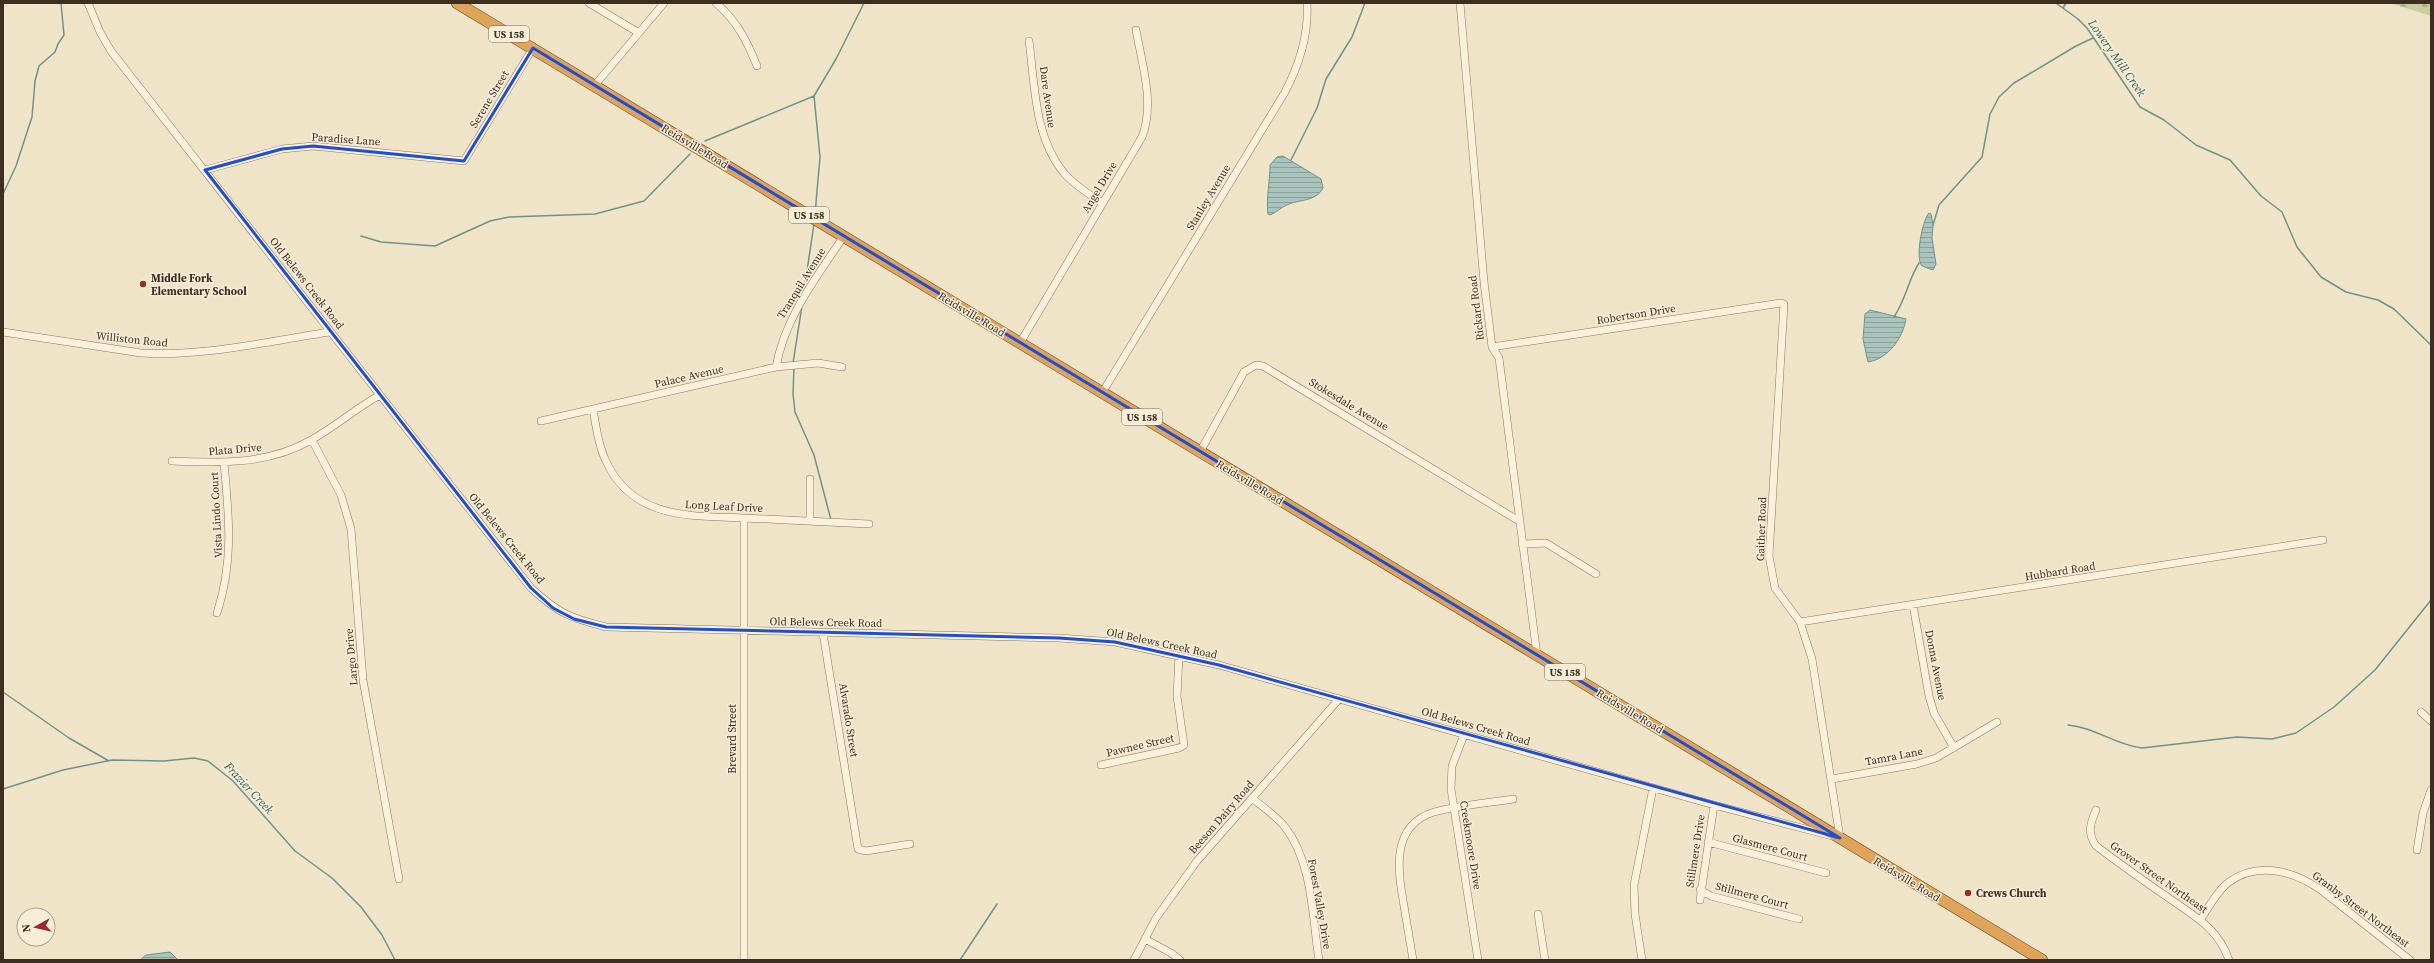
<svg xmlns="http://www.w3.org/2000/svg" width="2434" height="963" viewBox="0 0 2434 963" font-family="'Source Serif 4',serif">
<style>
.forest{fill:url(#forest-firs)}
.water{fill:url(#water-rules);stroke:#6f938a}
.lines{fill:none;stroke-linecap:round;stroke-linejoin:round}
.stream{stroke:#6f938a;stroke-width:1.5}
.minor-casing{stroke:#8d765c;stroke-width:8}
.highway-casing{stroke:#5b4430;stroke-width:12}
.minor{stroke:#faf1dc;stroke-width:7}
.highway{stroke:#e0a458;stroke-width:11}
.marked{fill:none;stroke:#1d4ed8;stroke-width:3;stroke-linejoin:round}
.poi-dot{fill:#9e2a2b;stroke:#f7eed8;stroke-width:1.5}
.labels{text-anchor:middle;stroke-width:3;stroke-linejoin:round;paint-order:stroke}
.shield{fill:#f7eed8;stroke:#756857;stroke-width:1}
.shield-label{font-size:10px;font-weight:bold;fill:#3d2e20}
.street-label{font-size:11px;fill:#3d2e20;stroke:#f7eed8}
.poi-label{font-size:11px;font-weight:bold;fill:#3d2e20;stroke:#f7eed8;text-anchor:start}
.water-label{font-size:12px;font-style:italic;fill:#2f5d5a;stroke:#f7eed8}
</style>
<defs>
<pattern id="forest-firs" width="22" height="20" patternUnits="userSpaceOnUse"><rect width="22" height="20" fill="#c9cf9b"/><path d="M5 1l3.5 6h-7zM16 11l3.5 6h-7z" fill="#aeb285"/></pattern>
<pattern id="water-rules" width="6" height="5" patternUnits="userSpaceOnUse"><rect width="6" height="5" fill="#a9c4bc"/><path d="M0 2.5h6" fill="none" stroke="#8ba098"/></pattern>
</defs>
<rect width="100%" height="100%" fill="#f0e4c8"/>
<path class="forest" d="M2390,3h41v13z"/>
<path class="water" d="M1283,156l38,23 2,9c-7,14 -24,11 -36,17 -6,2 -11,8 -17,10l-2,-1c-2,-17 2,-32 2,-49l7,-8z
M1929,213l2,1 2,11 -1,13 4,26 -3,6 -11,-4c-7,-7 0,-45 7,-53z
M1870,310l36,9c-3,19 -18,40 -38,43l-5,-23 2,-25z
M170,952l8,8h-38l6,-5z"/>
<g class="lines">
<path class="stream" d="M2056,3l22,16 9,9 53,79 24,13 32,25 34,15 31,36 21,16 15,35 24,30 25,15 32,8 16,9 37,36
M2063,8l3,-5
M814,96l6,61 -5,57
M705,141l109,-45 22,-37 28,-56
M1291,160l26,-52 9,-29 26,-42 13,-34
M3,194l13,-28 16,-49 3,-36 4,-15 16,-14 3,-8 6,-9 -3,-32
M1933,225l6,-20 43,-48 8,-43 9,-17 15,-14 62,-37 17,-8
M361,236l20,6 54,4 55,-25 19,-4 86,-3 49,-13 46,-47
M804,291l10,-67
M1894,317c13,-20 14,-37 25,-54
M793,363l9,-57
M794,367l-1,27 2,18 19,43 17,65
M3,692l66,46 40,23
M2068,725c26,2 48,20 74,23l95,-11 35,2 24,-6 38,-26 41,-37 56,-70
M3,789l60,-19 49,-10 52,1 30,-3 14,3 25,20 62,70 37,27 29,29 21,28 13,25
M960,960l37,-56"/>
<g class="minor-casing">
<path id="minor" d="M88,3l12,29 11,19 420,537c27,25 39,30 75,39l453,11 56,4 104,23 495,140 126,33 -28,-179 -12,-37 -25,-34 -6,-32 15,-252 -3,-1 -289,44
M589,3l50,30
M716,3c21,18 31,38 41,63
M1460,3l24,279 8,65 7,11 38,297
M1029,41c6,44 5,96 35,132 10,12 25,21 38,30
M595,85l69,-82
M205,170l77,-21 31,-3 151,15 69,-113
M3,332l138,21c63,4 127,-12 189,-21
M1020,343l122,-206c13,-33 0,-73 -6,-107
M776,367c9,-50 40,-89 68,-131
M1102,393l183,-301c14,-27 24,-58 22,-89
M593,409c3,17 5,35 12,50 26,60 84,57 139,59 42,2 83,4 125,6
M541,421l235,-54 42,-4 24,4
M312,440l29,55 10,34 12,151 36,199
M1200,452l44,-80 12,-7 7,1 256,155
M172,461c48,2 96,4 139,-21 24,-13 45,-32 69,-45
M810,521v-42
M1522,544l24,-1 50,31
M1913,605l16,91 5,17 20,35
M217,613c17,-52 12,-97 7,-150
M1800,622l523,-82
M823,633l35,216 8,2 44,-7
M2421,712l10,9
M1464,735l-12,31 -1,23 27,171
M1101,765l78,-17 5,-3 -7,-49 2,-40
M1832,779l85,-15 19,-6 61,-36
M1252,798c11,9 24,18 33,29 28,36 27,90 34,133
M2096,810c-6,14 -9,23 0,36 23,17 46,34 70,50 26,19 52,31 63,64
M1708,842l118,31
M2417,850l6,-37 8,-23
M1700,890l11,6 88,23
M1700,900l14,-95
M1538,914l7,46
M2201,919c8,-12 16,-28 28,-37 29,-21 65,-11 92,8l89,70
M1145,939l26,14 9,7
M744,960v-442
M1134,960l22,-42 41,-57 142,-162
M1413,960c-3,-18 -6,-36 -9,-54 -6,-35 -14,-80 30,-94 25,-7 53,-9 79,-13
M1642,960l-7,-46 -1,-29 19,-97"/>
</g>
<g class="highway-casing">
<path id="highway" d="M457,3l1585,957"/>
</g>
<use href="#minor" class="minor"/>
<use href="#highway" class="highway"/>
</g>
<path class="marked" d="M533,48l1307,790 -621,-173 -104,-23 -56,-4 -453,-11 -32,-8 -21,-11 -22,-20 -326,-418 77,-21 31,-3 151,15z"/>
<g class="poi-dot">
<circle cx="143" cy="284" r="4"/>
<circle cx="1968" cy="893" r="4"/>
</g>
<g class="labels">
<g class="shield">
<rect x="489" y="26" width="40" height="16" rx="3"/>
<rect x="789" y="207" width="40" height="16" rx="3"/>
<rect x="1122" y="409" width="40" height="16" rx="3"/>
<rect x="1545" y="664" width="40" height="16" rx="3"/>
</g>
<g class="shield-label">
<text x="509" y="38">US 158</text>
<text x="809" y="219">US 158</text>
<text x="1142" y="421">US 158</text>
<text x="1565" y="676">US 158</text>
</g>
<g class="street-label">
<text transform="translate(1048 97) rotate(82)" y="4">Dare Avenue</text>
<text transform="translate(489 99) rotate(-59)" y="4">Serene Street</text>
<text transform="translate(346 139) rotate(4)" y="4">Paradise Lane</text>
<text transform="translate(695 146) rotate(31)" y="4">Reidsville Road</text>
<text transform="translate(1099 187) rotate(-59)" y="4">Angel Drive</text>
<text transform="translate(1208 197) rotate(-59)" y="4">Stanley Avenue</text>
<text transform="translate(307 283) rotate(52)" y="4">Old Belews Creek Road</text>
<text transform="translate(801 283) rotate(-58)" y="4">Tranquil Avenue</text>
<text transform="translate(1476 308) rotate(-97)" y="4">Rickard Road</text>
<text transform="translate(972 314) rotate(31)" y="4">Reidsville Road</text>
<text transform="translate(1636 314) rotate(-9)" y="4">Robertson Drive</text>
<text transform="translate(132 339) rotate(6)" y="4">Williston Road</text>
<text transform="translate(689 376) rotate(-13)" y="4">Palace Avenue</text>
<text transform="translate(1349 404) rotate(31)" y="4">Stokesdale Avenue</text>
<text transform="translate(235 449) rotate(-5)" y="4">Plata Drive</text>
<text transform="translate(1250 482) rotate(31)" y="4">Reidsville Road</text>
<text transform="translate(724 506) rotate(3)" y="4">Long Leaf Drive</text>
<text transform="translate(216 515) rotate(-93)" y="4">Vista Lindo Court</text>
<text transform="translate(1761 529) rotate(-88)" y="4">Gaither Road</text>
<text transform="translate(507 538) rotate(51)" y="4">Old Belews Creek Road</text>
<text transform="translate(2060 571) rotate(-9)" y="4">Hubbard Road</text>
<text transform="translate(826 622) rotate(1)" y="4">Old Belews Creek Road</text>
<text transform="translate(1162 643) rotate(12)" y="4">Old Belews Creek Road</text>
<text transform="translate(351 657) rotate(-95)" y="4">Largo Drive</text>
<text transform="translate(1936 665) rotate(79)" y="4">Donna Avenue</text>
<text transform="translate(1630 711) rotate(31)" y="4">Reidsville Road</text>
<text transform="translate(849 720) rotate(81)" y="4">Alvarado Street</text>
<text transform="translate(1476 726) rotate(16)" y="4">Old Belews Creek Road</text>
<text transform="translate(732 739) rotate(-90)" y="4">Brevard Street</text>
<text transform="translate(1140 745) rotate(-13)" y="4">Pawnee Street</text>
<text transform="translate(1894 756) rotate(-11)" y="4">Tamra Lane</text>
<text transform="translate(1221 817) rotate(-49)" y="4">Beeson Dairy Road</text>
<text transform="translate(1471 845) rotate(81)" y="4">Creekmoore Drive</text>
<text transform="translate(1770 847) rotate(15)" y="4">Glasmere Court</text>
<text transform="translate(1695 851) rotate(-81)" y="4">Stillmere Drive</text>
<text transform="translate(2159 877) rotate(35)" y="4">Grover Street Northeast</text>
<text transform="translate(1907 879) rotate(31)" y="4">Reidsville Road</text>
<text transform="translate(1752 895) rotate(15)" y="4">Stillmere Court</text>
<text transform="translate(1320 904) rotate(80)" y="4">Forest Valley Drive</text>
<text transform="translate(2361 909) rotate(37)" y="4">Granby Street Northeast</text>
</g>
<g class="poi-label">
<text x="151" y="282">Middle Fork<tspan x="151" dy="13">Elementary School</tspan></text>
<text x="1976" y="897">Crews Church</text>
</g>
<g class="water-label">
<text transform="translate(2117 58) rotate(55)" y="4">Lowery Mill Creek</text>
<text transform="translate(249 788) rotate(47)" y="4">Frazier Creek</text>
</g>
</g>
<rect width="2434" height="963" fill="none" stroke="#3d2e20" stroke-width="8"/>
<g transform="translate(36 927) rotate(262)"><circle r="19" fill="#f7eed8" stroke="#ada18e"/>
<path d="M0-3L7 15L0 10L-7 15Z" fill="#9e2a2b"/>
<text y="-6" font-size="11" font-weight="bold" text-anchor="middle" fill="#3d2e20">N</text>
</g>
</svg>
